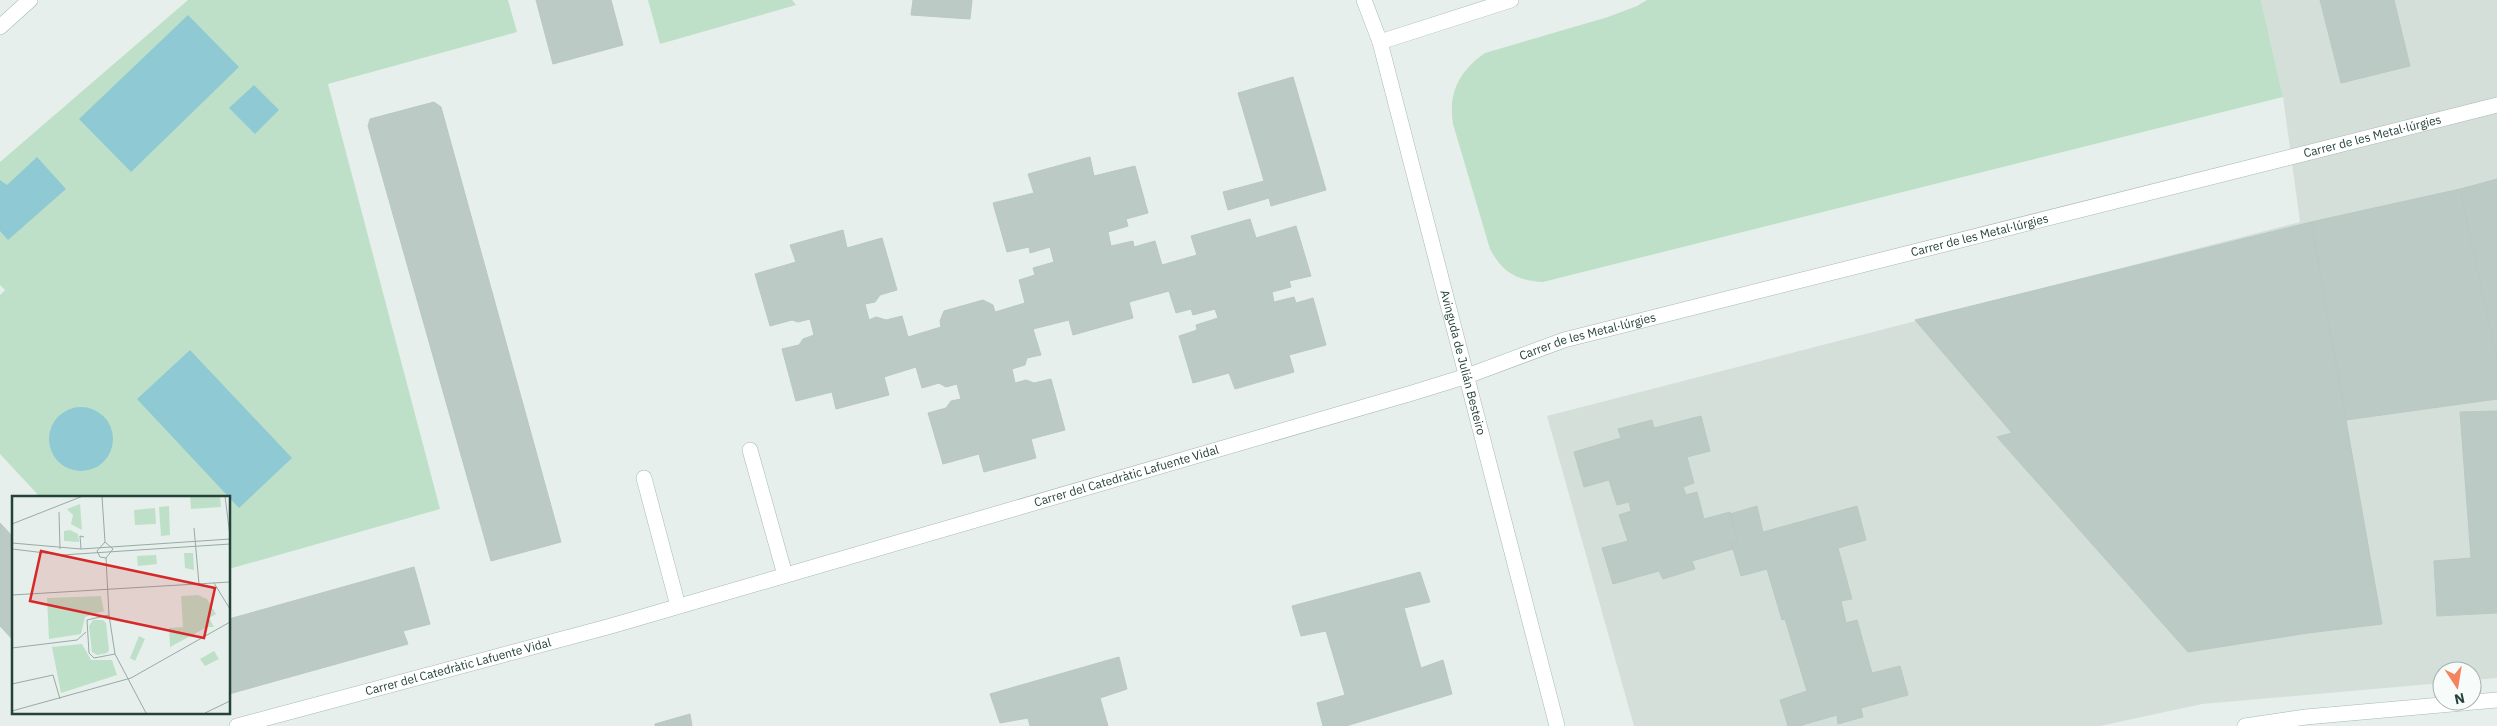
<svg xmlns="http://www.w3.org/2000/svg" width="2497" height="726" viewBox="0 0 2497 726" font-family="'IBM Plex Sans',sans-serif">
<style>
.built{fill:#d4dfda}
.green{fill:#bfe0c8}
.water{fill:#8ec9d4}
.building{fill:#bbcac4;stroke:#b8c9c2}
.lines{fill:none;stroke-linecap:round;stroke-linejoin:round}
.service-casing{stroke:#a8b8b2;stroke-width:16}
.minor-casing{stroke:#a8b8b2;stroke-width:16}
.tertiary-casing{stroke:#a8b8b2;stroke-width:16}
.secondary-casing{stroke:#a4bbb3;stroke-width:16}
.service{stroke:#fff;stroke-width:15}
.minor{stroke:#fff;stroke-width:15}
.tertiary{stroke:#fff;stroke-width:15}
.secondary{stroke:#fff;stroke-width:15}
.labels{text-anchor:middle;stroke-width:4;stroke-linejoin:round;paint-order:stroke}
.street-label{font-size:12px;fill:#24423a;stroke:#f7fbf9}
.inset-road{fill:none;stroke:#98aaa4;stroke-width:1}
.view{fill:#d62828;fill-opacity:0.15;stroke:#d62828;stroke-width:2.5}
.inset-edge{fill:none;stroke:#24423a;stroke-width:2.5}
</style>
<rect width="100%" height="100%" fill="#e6efeb"/>
<path class="built" d="M2261,0h236v678l-25,2v-9h-30v12l-240,21 -102,22h-466l-87,-310 753,-194 -17,-125z"/>
<path class="green" d="M188,0h320l9,32 -189,52 112,425 -211,60v-72h-189l-40,-43v-159l5,-5 -5,-5v-123z
M648,0h144l4,5 -136,39z
M1647,0h614l22,97 -740,185c-26,-1 -41,-10 -53,-33l-37,-125c-5,-31 6,-53 32,-71l123,-36 29,-11z"/>
<path class="water" d="M188,15l51,52 -108,105 -52,-53z
M254,85l25,25 -24,24 -26,-26z
M37,157l29,32 -58,51 -8,-9v-51l7,5z
M190,350l102,108 -53,50 -102,-109z
M49 439a32 32 0 1 1 64 0a32 32 0 1 1-64 0Z"/>
<path class="building" d="M536,0h75l12,45 -70,19z
M913,0h59l-2,19 -59,-4z
M2320,0h74l16,66 -69,17z
M1293,77l33,113 -55,16 -2,-8 -41,12 -5,-18 41,-11 -26,-88z
M434,102l7,5 120,435 -70,19 -123,-435 2,-7z
M1090,157l4,19 41,-10 13,47 -22,6 2,7 -20,6 3,14 22,-5 1,6 21,-6 7,24 35,-10 -6,-19 59,-17 6,19 40,-12 15,50 -22,5 2,6 -19,5 2,10 20,-5 2,6 17,-5 13,47 -37,10 5,17 -59,17 -6,-16 -36,10 -14,-47 18,-6 -1,-5 22,-7 -3,-9 -22,6 -2,-6 -15,4 -7,-22 -40,11 4,16 -60,17 -4,-15 -36,9 8,26 -14,3 -2,7 -13,4 3,14 11,-3 8,3 17,-4 14,51 -34,9 5,19 -52,14 -5,-18 -36,10 -15,-51 18,-5 5,-7 10,-2 -4,-15 -11,3 -7,-4 -17,5 -6,-21 -32,10 5,18 -53,14 -4,-17 -36,9 -14,-52 17,-4 4,-6 11,-4 -4,-16 -12,3 -6,-2 -22,6 -15,-52 41,-12 -6,-17 53,-15 4,18 35,-10 15,52 -17,5 -5,7 -10,2 4,16 7,-3 10,3 16,-4 6,21 33,-10 -1,-6 4,-10 39,-11 10,5 2,7 30,-9 -6,-23 16,-5 -2,-7 21,-6 -4,-15 -20,6 -1,-6 -22,5 -14,-49 41,-10 -6,-19z
M2497,179v181l-37,-171z
M2460,189l37,171v39l-151,21 -35,-198z
M2311,222l71,402 -74,9 -120,19 -191,-215 15,-4 -97,-113z
M2497,411v202l-60,3 -3,-55 37,-3 -11,-146z
M1701,416l9,35 -23,6 7,26 -11,4 3,8 11,-3 7,27 26,-7 8,29 -7,1 2,7 -41,12 3,8 -32,10 -4,-8 -46,13 -11,-36 26,-7 -9,-26 12,-4 -2,-9 -12,3 -8,-25 -25,7 -10,-35 47,-14 -3,-9 34,-9 2,8z
M1757,506l6,26 94,-26 9,34 -28,8 14,51 -11,2 5,22 11,-3 15,53 28,-7 8,29 -47,13 2,9 -25,7 -1,-9 -38,11h-11l-8,-26 27,-9 -22,-72 -3,1 -15,-51 -26,7 -10,-34 7,-1 -8,-27z
M0,523l14,15v103l-14,-15z
M414,567l16,57 -27,7 5,13 -179,50v-75z
M1420,572l10,30 -26,6 17,60 22,-8 9,34 -106,32h-23l-6,-23 28,-8 -19,-64 -25,5 -9,-30z
M1119,657l8,32 -27,9 8,28h-78l-2,-8 -28,5 -10,-29z
M690,714l2,12h-37v-2z"/>
<g class="lines">
<g class="service-casing">
<path id="service" d="M750,450l35,125
M644,478l34,128"/>
</g>
<g class="minor-casing">
<g id="minor">
<path d="M0,27l30,-27"/>
<path d="M1380,42l131,-42"/>
<path id="s1" d="M237,726l374,-100 801,-233 55,-17 97,-36 933,-235"/>
</g>
</g>
<g class="tertiary-casing">
<g id="tertiary">
<path id="s2" d="M1364,0l16,42 177,684"/>
</g>
</g>
<g class="secondary-casing">
<path id="secondary" d="M2245,726l61,-9 191,-17"/>
</g>
<use href="#service" class="service"/>
<use href="#minor" class="minor"/>
<use href="#tertiary" class="tertiary"/>
<use href="#secondary" class="secondary"/>
</g>
<g class="labels">
<g class="street-label">
<text dy="4" stroke="none"><textPath href="#s1" startOffset="2216">Carrer de les Metal·lúrgies</textPath></text>
<text dy="4" stroke="none"><textPath href="#s1" startOffset="1811">Carrer de les Metal·lúrgies</textPath></text>
<text dy="4" stroke="none"><textPath href="#s1" startOffset="1406">Carrer de les Metal·lúrgies</textPath></text>
<text dy="4" stroke="none"><textPath href="#s2" startOffset="376">Avinguda de Julián Besteiro</textPath></text>
<text dy="4" stroke="none"><textPath href="#s1" startOffset="924">Carrer del Catedràtic Lafuente Vidal</textPath></text>
<text dy="4" stroke="none"><textPath href="#s1" startOffset="229">Carrer del Catedràtic Lafuente Vidal</textPath></text>
</g>
</g>
<g transform="translate(12 496)">
<rect width="218" height="218" fill="#e6efeb"/>
<path d="M178,0h30l1,11 -30,2zM68,8l2,26 -11,-6 2,-9 -6,-6zM157,10l1,29 -9,1 -2,-29zM143,12l1,16 -21,1 -1,-15zM58,34l8,4 1,8 -15,-1v-10zM172,57h9l1,17 -9,-2zM144,59l1,9 -19,2 -1,-10zM186,99l9,4 9,15 -7,4 5,9h-7l-37,20 -1,-19 14,-1 -2,-31zM89,100l3,15 -19,6 -4,17 -32,5 -2,-41zM81,124h10l3,3 3,27 -2,3 -10,2 -5,-3 -3,-26zM127,140l6,3 -10,22 -5,-3zM70,148l9,16h21l5,15 -56,18 -9,-46zM202,155l5,8 -14,7 -5,-7z" fill="#bfe0c8"/>
<path class="inset-road" d="M90,0l3,46M213,0l5,40M47,16l1,37M0,28l71,-28M182,32l5,56M93,46l-8,9 3,6 6,1M93,46l8,7 -7,9M0,47l69,6 149,-10M0,53l50,6 168,-11M69,53l-1,-13 4,1M94,62l3,57 6,39 31,59M202,87l16,26M0,99l218,-13M97,119l-22,5 2,33 5,5 21,-4M0,152l65,-8 9,-8M0,188l41,-9 7,24M0,215l119,-33 99,-56M193,217l25,-12"/>
<path class="view" d="M29,55l174,37 -11,50 -174,-37z"/>
<rect width="218" height="218" class="inset-edge"/>
</g>
<g transform="translate(2457 686) rotate(168)"><circle r="24" fill="#f7fbf9" stroke="#a3b1ad"/>
<path d="M0-4L9 19L0 12L-9 19Z" fill="#f4845f"/>
<text y="-8" font-size="14" font-weight="bold" text-anchor="middle" fill="#24423a">N</text>
</g>
</svg>
